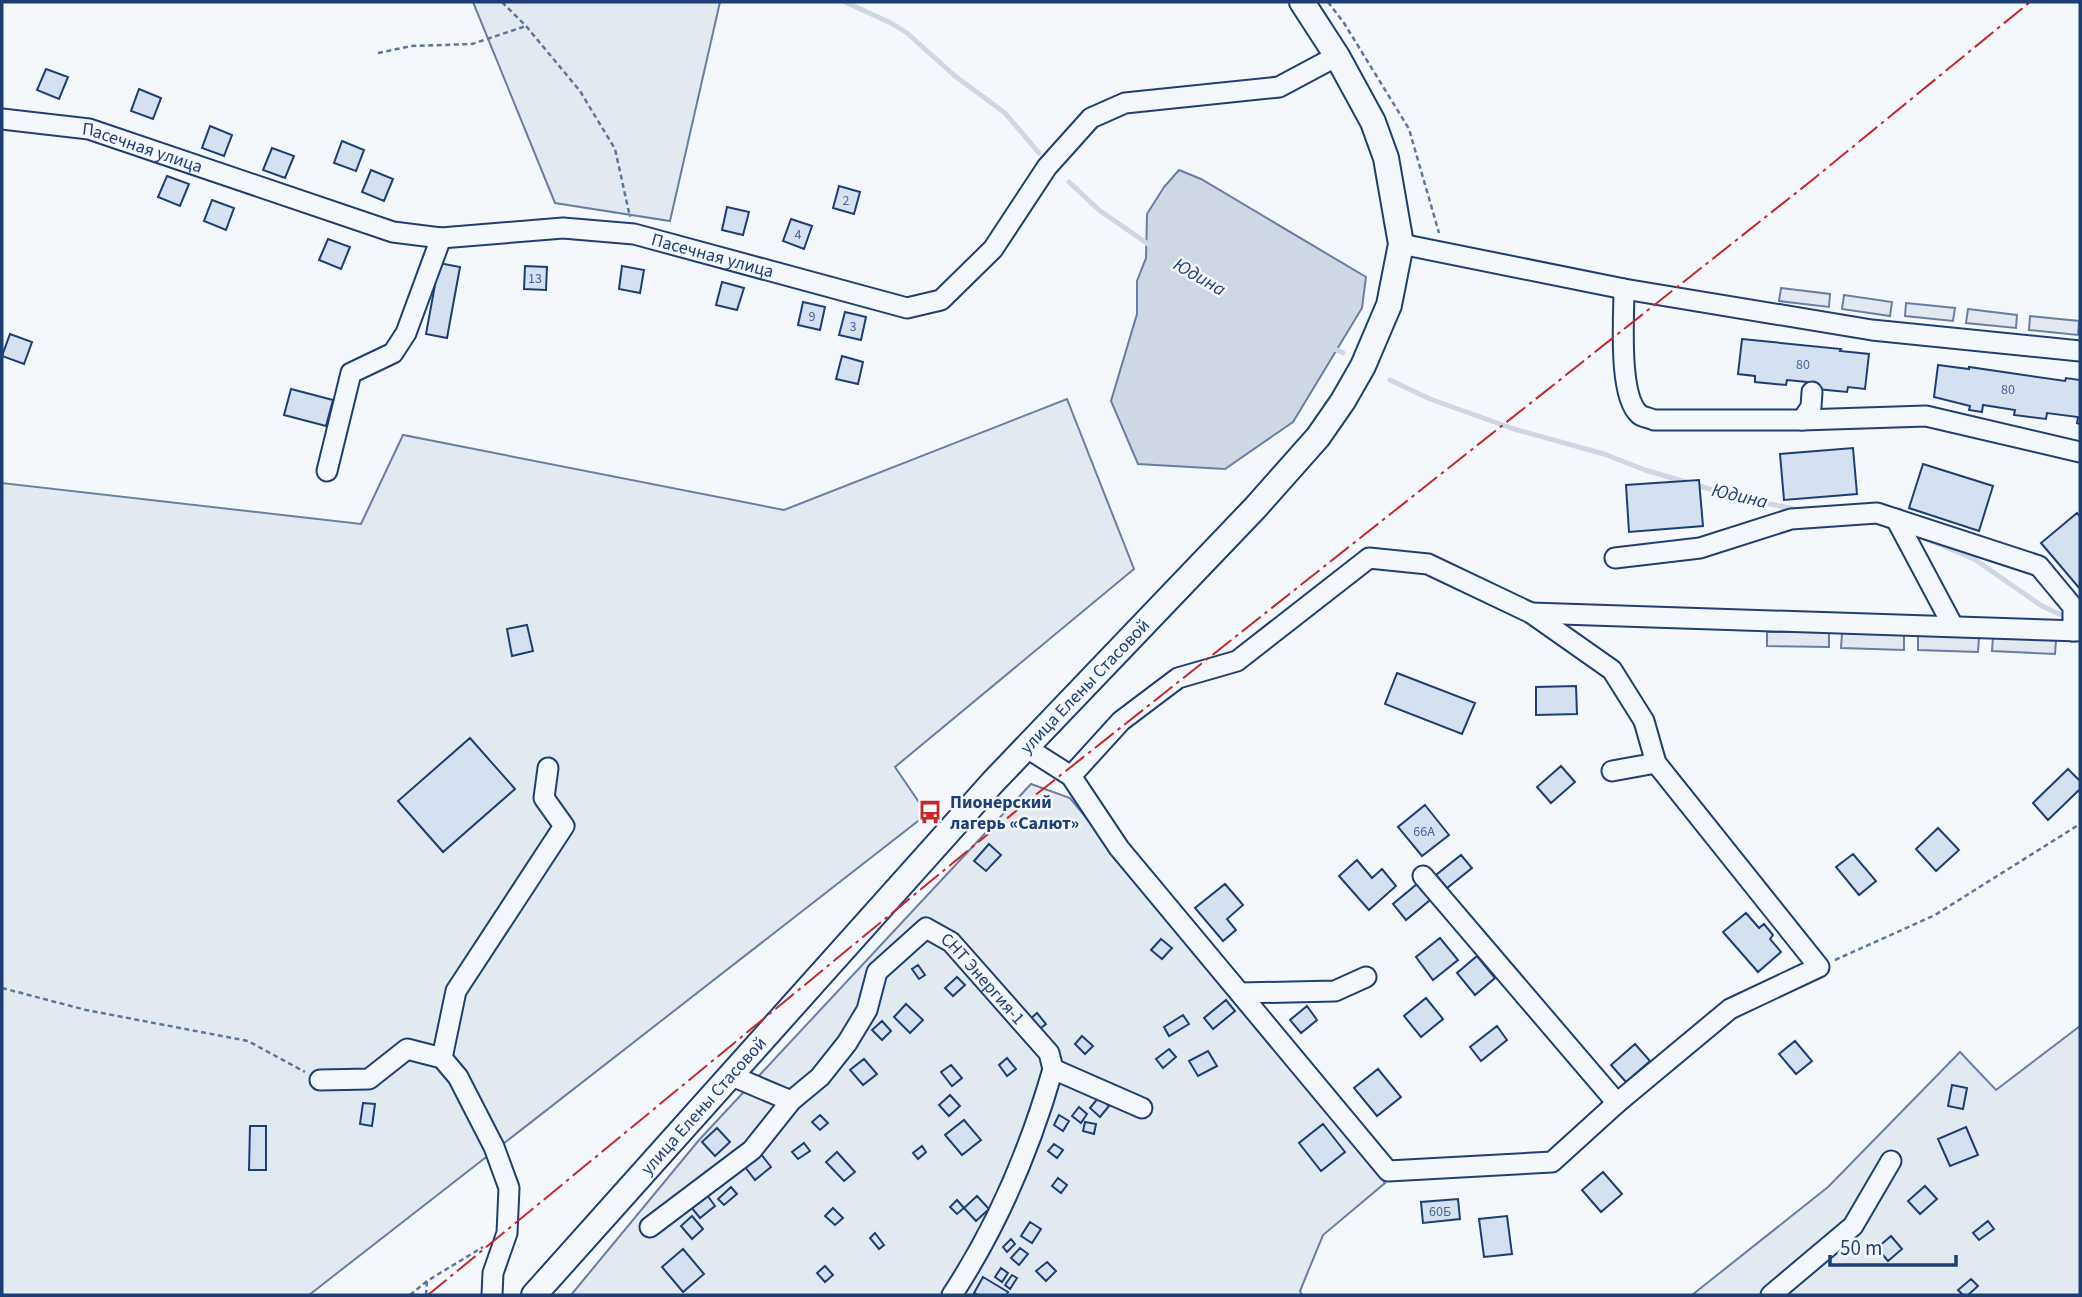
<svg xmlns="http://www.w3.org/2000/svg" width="2082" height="1297" viewBox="0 0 2082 1297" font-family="'Source Sans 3',sans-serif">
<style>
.green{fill:#e3e9f0;stroke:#687fa3;stroke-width:2}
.parking{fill:#e3e8f0;stroke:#687fa3;stroke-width:2}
.water{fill:#cfd7e4;stroke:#687fa3;stroke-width:2}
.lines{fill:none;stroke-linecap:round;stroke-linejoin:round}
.stream{stroke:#cfd7e4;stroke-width:5}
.building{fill:#d5e0f0;stroke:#1d3f73;stroke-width:2}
.minor-casing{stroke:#1d3f73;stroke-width:23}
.major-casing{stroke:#1d3f73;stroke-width:28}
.path{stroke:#5e769c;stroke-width:2.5;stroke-dasharray:5 3.5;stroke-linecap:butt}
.minor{stroke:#f4f7fb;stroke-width:19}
.major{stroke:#f4f7fb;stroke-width:24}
.power{stroke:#c62828;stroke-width:2;stroke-dasharray:24 5 3.5 5;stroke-linecap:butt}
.labels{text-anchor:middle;stroke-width:5;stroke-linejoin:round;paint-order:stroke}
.number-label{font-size:14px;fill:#4b6792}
.street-label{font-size:18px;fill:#1d3f73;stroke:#f4f7fb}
.poi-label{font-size:18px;font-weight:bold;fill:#1d3f73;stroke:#f4f7fb;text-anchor:start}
.water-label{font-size:19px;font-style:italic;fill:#1d3f73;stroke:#f4f7fb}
</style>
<rect width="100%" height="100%" fill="#f4f7fb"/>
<path class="green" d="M473,2h247l-50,219 -115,-18z
M1067,399l67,170 -239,198 32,47 -618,481h-307v-812l359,41 42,-89 381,75z
M1031,784l39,14 315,385 -62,52 -23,56 2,4h-731l128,-155z
M2080,1026v269h-388l136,-108 132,-135 36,38z"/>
<path class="parking" d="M1781,288l49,6 -1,13 -50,-6z
M1844,295l48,7 -2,14 -48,-7z
M1906,303l49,5 -2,13 -48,-5z
M1968,309l49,6 -1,13 -50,-5z
M2030,316l49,5 -1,14 -49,-5z
M1767,632h62v15l-62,-1z
M1842,633l62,2v15l-63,-2z
M1918,635l61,2 -1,15 -60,-2z
M1993,637l63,3 -1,14 -63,-3z"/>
<path class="water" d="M1179,170l22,9 165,98 -4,31 -69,114 -68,47 -87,-5 -27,-63 26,-87v-33l9,-23 1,-44 17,-27z"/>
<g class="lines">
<path class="stream" d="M845,2l46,21 16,10 48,43 50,37 34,40
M1069,182l30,28 52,36
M1331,347l12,6
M1390,380l40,19 84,30 90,25 41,16 92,27 62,13
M1924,538l50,21 68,47 26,12"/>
</g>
<path class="building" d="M46,69l22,8 -9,22 -22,-9z
M139,89l22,9 -8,21 -22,-8z
M210,126l22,9 -8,21 -22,-8z
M342,141l22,9 -8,21 -22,-8z
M272,148l22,8 -9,22 -22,-8z
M371,170l22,9 -9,22 -22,-9z
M167,176l22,8 -9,22 -22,-9z
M839,186l21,6 -6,22 -21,-6z
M212,200l22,8 -8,22 -22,-9z
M727,207l22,5 -6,23 -21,-5z
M791,219l21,7 -8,23 -21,-8z
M328,239l22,8 -9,22 -22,-9z
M439,263l21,4 -13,71 -21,-4z
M525,266l22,1 -1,23 -22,-1z
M622,266l22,4 -4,23 -21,-4z
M722,282l22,6 -7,22 -21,-5z
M803,302l22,5 -5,23 -22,-5z
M845,312l21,5 -5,23 -22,-5z
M10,334l22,8 -8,22 -22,-8z
M1742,339l99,10 -1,2 29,3 -4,35 -17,-2 -1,5 -30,-3v-6l-30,-3 -1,5 -31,-3v-6l-17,-2z
M842,356l21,6 -5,22 -22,-5z
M1938,365l31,4v-2l96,14 1,-3 14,2v44l-3,-1 1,-6 -31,-4 -1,6 -32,-4 1,-5 -32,-5 -1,7 -13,-2 1,-4 -36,-9z
M291,389l42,11 -7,26 -42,-11z
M1853,448l4,46 -73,6 -4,-46z
M1923,464l70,22 -14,45 -70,-23z
M1699,480l4,46 -74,6 -3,-47z
M2077,513l3,4v72l-39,-46z
M527,625l6,26 -21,5 -5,-27z
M1397,673l78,30 -13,31 -77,-30z
M1576,686l1,28 -41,1v-28z
M470,738l45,51 -72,63 -45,-51z
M1561,766l14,16 -24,21 -14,-16z
M2068,769l12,12v8l-32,31 -15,-17z
M1425,805l24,30 -27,21 -24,-29z
M1938,828l21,22 -23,21 -20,-22z
M989,844l12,11 -15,16 -12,-10z
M1853,854l23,27 -17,14 -23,-28z
M1461,855l11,13 -25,20 -11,-13z
M1357,860l15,18 10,-9 14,17 -27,24 -30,-34z
M1225,884l18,21 -16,14 9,11 -13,11 -28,-33z
M1417,884l13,16 -24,20 -13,-16z
M1746,913l13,15 5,-4 9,11 -3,4 11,13 -23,20 -35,-40z
M1440,938l18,22 -25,20 -17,-23z
M1161,939l11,9 -10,11 -11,-9z
M1477,956l18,22 -20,17 -18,-22z
M918,965l7,10 -6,4 -7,-10z
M957,977l8,8 -12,11 -8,-8z
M1426,998l17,21 -22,18 -17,-21z
M1226,1000l9,11 -22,18 -9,-11z
M906,1004l17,16 -13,13 -16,-16z
M1307,1006l10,14 -16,13 -11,-13z
M1037,1013l9,11 -9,7 -9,-10z
M1183,1015l6,9 -20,12 -5,-9z
M882,1021l9,10 -9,9 -10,-10z
M1497,1026l10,14 -26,21 -11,-14z
M1082,1036l11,10 -8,8 -10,-10z
M1795,1041l17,20 -16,13 -17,-20z
M1635,1044l15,17 -24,21 -15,-17z
M1169,1049l7,8 -13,11 -7,-9z
M1208,1051l9,15 -19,10 -9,-15z
M1007,1058l9,11 -9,7 -8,-11z
M864,1059l13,15 -14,11 -13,-15z
M951,1065l11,13 -10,8 -11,-14z
M1378,1069l23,28 -24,19 -23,-28z
M1952,1085l15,3 -4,21 -15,-3z
M950,1095l10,11 -11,10 -10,-11z
M1099,1097l10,9 -9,11 -10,-9z
M363,1103l12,1 -3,22 -12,-2z
M1079,1107l8,7 -6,9 -9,-7z
M820,1115l8,8 -8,7 -8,-8z
M1059,1115l10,6 -6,10 -9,-6z
M964,1120l17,20 -19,15 -17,-20z
M1085,1122l11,2 -2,10 -11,-3z
M1323,1124l22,28 -24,19 -22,-28z
M250,1126h16v44h-17z
M1966,1127l12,28 -28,11 -12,-27z
M717,1128l13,14 -15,14 -13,-14z
M804,1143l6,8 -12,8 -6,-7z
M1054,1144l9,6 -6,8 -9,-7z
M922,1146l4,6 -8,7 -5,-6z
M837,1152l18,20 -11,9 -18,-19z
M761,1154l10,13 -16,13 -10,-13z
M1603,1172l19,22 -21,18 -19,-22z
M1058,1178l9,7 -6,8 -9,-7z
M1925,1186l12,13 -17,15 -12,-13z
M731,1187l6,7 -13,11 -6,-6z
M707,1195l8,11 -15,12 -9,-11z
M977,1196l12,13 -13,12 -12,-13z
M1458,1199l2,20 -37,4 -2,-21z
M957,1200l7,8 -7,6 -7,-7z
M833,1208l10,10 -8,7 -10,-9z
M692,1216l11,13 -11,10 -11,-13z
M1507,1216l5,38 -28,3 -5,-38z
M1988,1221l6,8 -15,11 -6,-7z
M1030,1222l11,7 -9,14 -11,-7z
M875,1233l9,12 -5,4 -9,-11z
M1891,1236l11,13 -14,12 -11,-13z
M1011,1239l4,5 -8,8 -4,-5z
M1020,1248l8,6 -9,11 -8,-7z
M683,1249l21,25 -21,18 -21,-25z
M1047,1262l9,9 -10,10 -10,-10z
M825,1266l8,9 -8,7 -8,-9z
M1001,1268l7,5 -6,9 -7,-5z
M1012,1275l5,3 -7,11 -5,-4z
M983,1277l25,15 -2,3h-28l-4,-2z
M1971,1279l7,7 -10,9h-5l-5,-5z"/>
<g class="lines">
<g class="minor-casing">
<g id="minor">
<path id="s1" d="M2,119l87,10 304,103 48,6 122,-10 71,6 273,74 34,-8 52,-51 54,-82 44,-49 34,-15 154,-16 58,-31"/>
<path d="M1401,244l223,45 248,41 208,21"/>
<path d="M1624,289c0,28 -6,106 15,125 3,3 11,4 15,6h148l9,-13 1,-15"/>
<path d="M1802,420l124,-4 154,36"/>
<path d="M327,471l24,-98 42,-20 13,-20 35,-95"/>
<path d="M1896,519l57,107"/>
<path d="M1615,558l85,-10 91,-29 86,-6 162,53 34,41v24"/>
<path d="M1531,613l549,18"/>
<path d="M1027,748l44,28 50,-55 57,-43 59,-17 132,-103 59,6 103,49 81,57 32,51 12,42 163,204 -89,42 -113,94 -65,59 -164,9 -269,-323 -48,-72"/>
<path d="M1612,771l44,-8"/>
<path d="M1423,876l194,227"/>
<path d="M1241,993l94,-2 31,-14"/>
<path d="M442,1058l14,-67 108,-165 -20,-28 4,-30"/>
<path d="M1053,1069l89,39"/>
<path id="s2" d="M732,1076l59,25 29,-24 27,-34 20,-33 10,-38 49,-44 25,14 98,111 4,16c-23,80 -55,156 -101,226"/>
<path d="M320,1080l49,-1 38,-30 35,9 16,19 36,70 15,41 -2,45 -14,40 -1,22"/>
<path d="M650,1227l102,-77 39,-49"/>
<path d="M1771,1295l82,-69 38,-65"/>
</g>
</g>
<g class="major-casing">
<g id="major">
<path id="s3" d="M534,1295l459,-513 262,-274 63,-71 25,-36 20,-35 26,-61 12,-61 -15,-86 -13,-36 -36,-66 -35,-54"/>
</g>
</g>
<path class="path" d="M502,2l24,24 54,65 35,58 15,68
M1328,2l16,21 65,106 30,104
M378,53l33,-7 61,-2 54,-18
M1835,960l100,-45 145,-91
M2,988l84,22 162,31 57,31
M410,1295l17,-14 56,-34
M426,1295l1,-14"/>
<use href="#minor" class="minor"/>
<use href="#major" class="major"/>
<path class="power" d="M428,1295l605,-498 778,-616 219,-179"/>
</g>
<defs>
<g id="bus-bare" transform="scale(1.89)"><path d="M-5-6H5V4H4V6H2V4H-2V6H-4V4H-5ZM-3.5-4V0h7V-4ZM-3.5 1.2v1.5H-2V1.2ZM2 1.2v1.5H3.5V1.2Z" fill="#c62828" stroke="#f4f7fb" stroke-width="2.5" paint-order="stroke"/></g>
</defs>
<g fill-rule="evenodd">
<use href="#bus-bare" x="930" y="812"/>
</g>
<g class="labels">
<g class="number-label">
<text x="846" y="205">2</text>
<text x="798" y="239">4</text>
<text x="535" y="283">13</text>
<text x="812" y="321">9</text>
<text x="853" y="331">3</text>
<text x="1803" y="369">80</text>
<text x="2008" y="394">80</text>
<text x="1424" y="836">66А</text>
<text x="1440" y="1216">60Б</text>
</g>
<g class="street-label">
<text dy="6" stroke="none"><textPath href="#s1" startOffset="144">Пасечная улица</textPath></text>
<text dy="6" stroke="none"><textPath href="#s1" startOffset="732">Пасечная улица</textPath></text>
<text dy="6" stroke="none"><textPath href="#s3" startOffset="821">улица Елены Стасовой</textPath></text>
<text dy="6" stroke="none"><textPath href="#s2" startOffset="366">СНТ Энергия-1</textPath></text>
<text dy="6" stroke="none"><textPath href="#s3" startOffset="254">улица Елены Стасовой</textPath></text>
</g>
<g class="poi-label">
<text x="950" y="808">Пионерский<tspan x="950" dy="21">лагерь «Салют»</tspan></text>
</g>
<g class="water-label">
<text transform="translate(1200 276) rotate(30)" y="7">Юдина</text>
<text transform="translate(1740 495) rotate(13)" y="7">Юдина</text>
</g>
</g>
<rect width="2082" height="1297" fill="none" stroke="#1d3f73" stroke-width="7"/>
<path d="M1830 1255v10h126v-10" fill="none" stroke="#1d3f73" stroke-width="3.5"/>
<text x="1840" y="1255" font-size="21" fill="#1d3f73" stroke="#f4f7fb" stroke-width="5" paint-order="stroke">50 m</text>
</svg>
